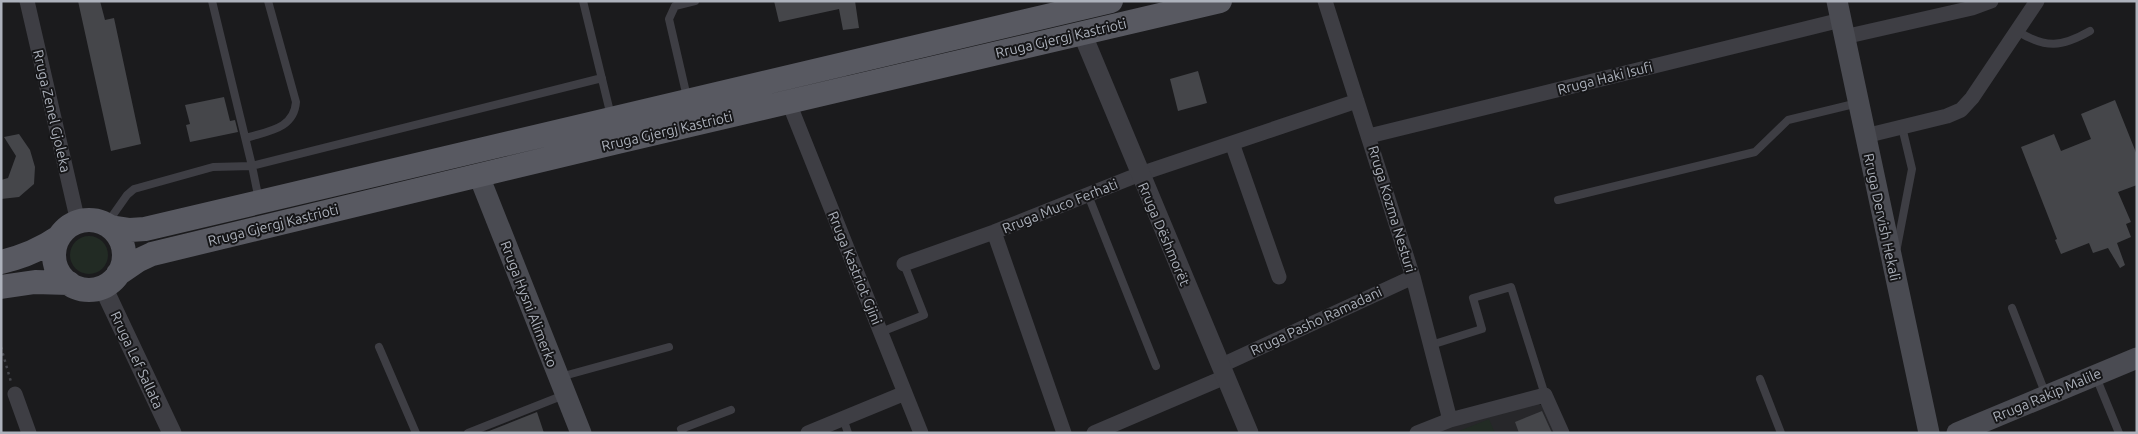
<svg xmlns="http://www.w3.org/2000/svg" width="2138" height="434" viewBox="0 0 2138 434" font-family="Ubuntu,sans-serif">
<style>
.built{fill:#27272a}
.green{fill:#222b24}
.building{fill:#45464a}
.lines{fill:none;stroke-linecap:round;stroke-linejoin:round}
.path{stroke:#424349;stroke-width:2.5;stroke-dasharray:2.5 4;stroke-linecap:butt}
.service{stroke:#3e3e44;stroke-width:8}
.minor{stroke:#3e3e44;stroke-width:15}
.tertiary{stroke:#3e3e44;stroke-width:19}
.secondary{stroke:#4a4b52;stroke-width:21}
.primary{stroke:#585961;stroke-width:24}
.labels{text-anchor:middle;stroke-width:4;stroke-linejoin:round;paint-order:stroke}
.street-label{font-size:14px;fill:#adb2bc;stroke:#161618}
</style>
<rect width="100%" height="100%" fill="#1b1b1d"/>
<path class="built" d="M1537,403l8,4 12,26h-122l17,-7z"/>
<path class="green" d="M70 255a19 19 0 1 1 38 0a19 19 0 1 1-38 0Z
M1489,419l6,14h-41z"/>
<path class="building" d="M78,1h22l5,19 9,-2 27,126 -30,7z
M774,1h81l4,27 -16,2 -4,-21 -60,13z
M1198,71l9,32 -29,8 -8,-32z
M224,97l6,24 5,-1 3,12 -48,10 -4,-17 4,-1 -5,-19z
M2115,100l22,55v30l-19,7 13,30 -5,2 5,13 -14,6 8,22 -5,3 -12,-20 -15,5 -4,-10 -28,11 -6,-14 2,-1 -36,-92 33,-13 7,17 30,-12 -10,-25z
M19,134l11,16 5,17 -1,17 -15,13 -18,2v-19l7,-2 8,-22 -12,-19z
M1542,411l10,22h-33l-4,-11z
M537,412l7,21h-60z"/>
<g class="lines">
<path class="path" d="M1,347l10,35"/>
<path class="service" d="M212,1l40,165 350,-88
M583,1l28,115
M2017,31c29,18 45,16 73,0
M687,97l-18,-78 6,-13 20,-5
M246,138c22,-7 48,-9 50,-36l-28,-101
M1088,195l68,171
M1558,200l197,-48 33,-32 70,-17
M108,222l19,-27 7,-6 79,-22 39,-1 7,34
M1897,247l15,-78 -10,-42
M2012,308l34,87
M881,332l43,-17 -20,-51
M1431,345l51,-16 -9,-31 38,-11 34,108
M379,347l37,86
M560,377l109,-30
M2096,377l23,56
M1760,379l21,54
M843,418l5,15
M468,433l96,-38
M683,433l-2,-4 50,-19"/>
<path class="minor" d="M27,1l51,221
M1325,1l88,276 37,143
M1844,37l128,-29 19,-7
M789,103l132,330
M1369,136l472,-116
M1865,136l82,-20 14,-6 11,-12 65,-97
M1232,143l47,134
M994,232l70,201
M904,264l90,-32 146,-58 217,-73
M1220,366l193,-89
M15,394l14,39
M808,433l97,-40
M1094,433l131,-56
M1417,433l33,-13 95,-25 17,38"/>
<path class="tertiary" d="M1082,33l167,400
M103,287l69,146"/>
<path class="secondary" d="M1837,1l92,432
M479,176l102,257
M1957,433l180,-75"/>
<path class="primary" d="M54 255a35 35 0 1 1 70 0a35 35 0 1 1-70 0Z
M110,227l20,3 15,-1 966,-228
M1,262c22,-5 39,-12 58,-25
M118,274l19,-13 15,-7 465,-112 603,-141
M1,287l34,-5 34,1"/>
</g>
<g class="labels">
<g class="street-label">
<text transform="translate(1061 38) rotate(-13)" y="5">Rruga Gjergj Kastrioti</text>
<text transform="translate(1605 78) rotate(-14)" y="5">Rruga Haki Isufi</text>
<text transform="translate(52 111) rotate(77)" y="5">Rruga Zenel Gjoleka</text>
<text transform="translate(667 131) rotate(-13)" y="5">Rruga Gjergj Kastrioti</text>
<text transform="translate(1060 206) rotate(-22)" y="5">Rruga Muco Ferhati</text>
<text transform="translate(1392 209) rotate(73)" y="5">Rruga Kozma Nesturi</text>
<text transform="translate(1882 217) rotate(78)" y="5">Rruga Dervish Hekali</text>
<text transform="translate(273 225) rotate(-14)" y="5">Rruga Gjergj Kastrioti</text>
<text transform="translate(1164 234) rotate(67)" y="5">Rruga Dëshmorët</text>
<text transform="translate(855 268) rotate(68)" y="5">Rruga Kastriot Gjini</text>
<text transform="translate(529 304) rotate(69)" y="5">Rruga Hysni Alimerko</text>
<text transform="translate(1316 321) rotate(-25)" y="5">Rruga Pasho Ramadani</text>
<text transform="translate(137 360) rotate(65)" y="5">Rruga Lef Sallata</text>
<text transform="translate(2047 395) rotate(-23)" y="5">Rruga Rakip Malile</text>
</g>
</g>
<rect width="2138" height="434" fill="none" stroke="#adb2bc" stroke-width="5"/>
</svg>
